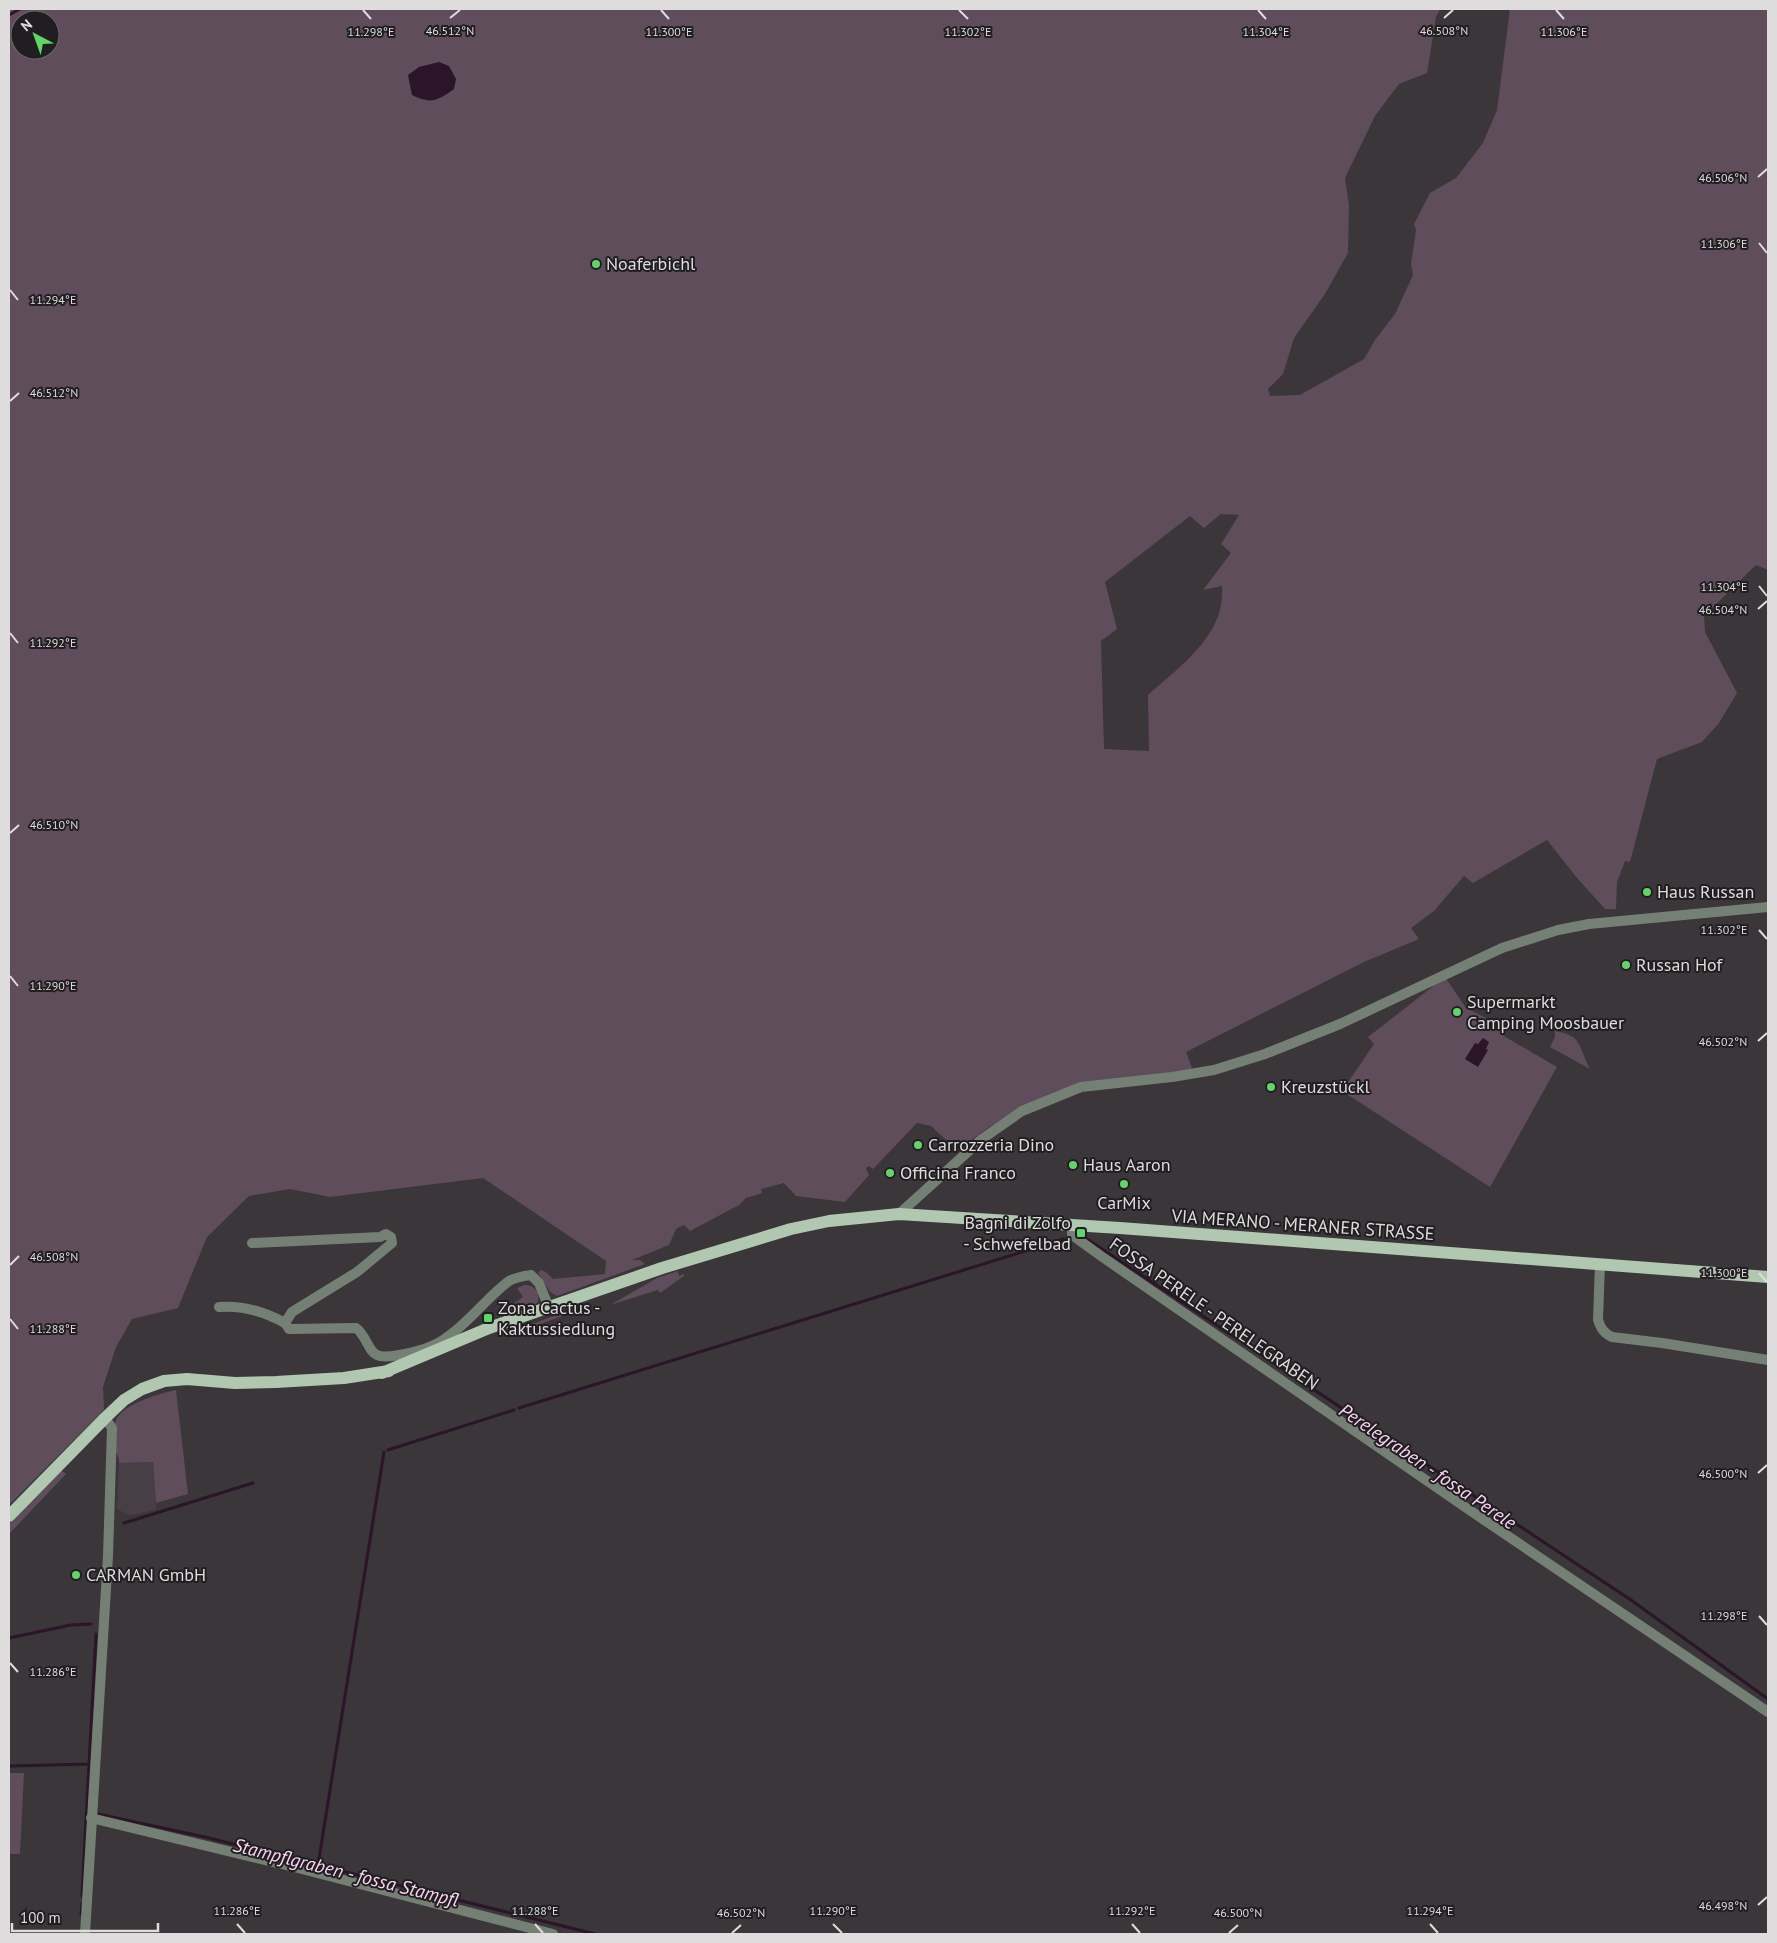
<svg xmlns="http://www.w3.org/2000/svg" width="1777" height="1943" viewBox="0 0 1777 1943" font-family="'PT Sans',sans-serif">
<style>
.built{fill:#483f46}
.green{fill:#5f4d5c;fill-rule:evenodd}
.water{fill:#2c1529}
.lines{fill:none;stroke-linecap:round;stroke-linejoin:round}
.stream{stroke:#2c1529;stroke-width:3}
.minor{stroke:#758075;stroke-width:10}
.major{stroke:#b1c8b0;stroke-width:12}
.ticks{fill:none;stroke:#dfdcde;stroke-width:2}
.poi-dot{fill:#63d468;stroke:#201e20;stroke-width:2}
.labels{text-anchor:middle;stroke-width:4;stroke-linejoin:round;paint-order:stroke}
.poi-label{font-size:18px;fill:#dfdcde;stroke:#201e20;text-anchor:start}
.street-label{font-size:18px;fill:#dfdcde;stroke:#201e20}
.water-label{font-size:19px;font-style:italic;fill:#fcd3f5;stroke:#201e20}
.ticks-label{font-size:12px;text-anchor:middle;fill:#dfdcde;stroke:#201e20;stroke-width:4;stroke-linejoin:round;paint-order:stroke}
</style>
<rect width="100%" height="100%" fill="#3a3639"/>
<path class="built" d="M153,1462l3,47 -17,5 -11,1 -11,-6 2,-46z"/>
<path class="green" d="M9,9h1431l-4,8 -9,56 -28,11 -24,32 -30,62 4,27 -1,48 -23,41 -31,44 -11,36 -15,15 2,7 30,-1 64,-36 11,-19 20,-26 18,-39 -2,-11 5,-34 -2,-6 16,-31 26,-15 27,-35 14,-33 13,-101h258v561l-12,-5 -52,51 1,16 32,61 -18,30 -17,19 -45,17 -27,103 -5,-1 -8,21 -1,27h-11l-28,-31 -30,-38 -74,43 -9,-7 -30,35 -23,17 8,11 -55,23 -178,90 6,16 -6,3 -108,12 -56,25 -34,20 -18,13 -11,4 -14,-6 -14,-13 -14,-3 -44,46 -4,-3 -3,2 3,7 -24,27 -49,-6 -12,-13 -23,6 1,4 -16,5 -7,7 -49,26 -6,-6 -8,4 -7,16 -37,15h8l5,4 -88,32 -7,-4 -12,-19 3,-3 5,2 7,7 52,-5 1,-13 -123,-83 -153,19 -40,-8 -41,7 -42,41 -29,71 -46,11 -16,28 -13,40 1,23 -95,95zM20,20h30v30h-30zM1221,514l18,1 -18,29 10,9 -28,37 19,-4c4,49 -42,80 -74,109l1,56 -45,-2 -3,-108 16,-12 -12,-47 85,-66 14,12z
M1445,977l21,31 34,17 2,3v7l55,32 -67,120 -148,-96 32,-47 -6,-7z
M1555,1031c29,5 23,16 35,38l-40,-22 5,-10z
M678,1271l1,5 5,-2v2l-24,17 -2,-3 -48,15 47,-27z
M524,1285c11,0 16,7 14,17l-8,5 -23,5 -2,-2 18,-13 -6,-9 -6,3z
M580,1306l1,3 -73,27 3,-4z
M176,1390l12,104 -32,9 -3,-41 -34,1c0,-6 -1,-6 -3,-11 -2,-6 -1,-20 -1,-27 1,-20 44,-31 61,-35z
M61,1470l5,4 -57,60v-9l15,-19z
M9,1773h15l-4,81h-11z"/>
<path class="water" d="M439,62l10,4 7,13 -2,10c-15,11 -23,16 -42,6l-4,-20 11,-8z
M1483,1038l6,4 -3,7 2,1 -10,17 -13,-8 10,-16 3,1z"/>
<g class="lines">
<path class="stream" d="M9,15l11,-6
M1084,1237l547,363 137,99
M519,1408l545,-169
M388,1450l126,-40
M124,1523l129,-40
M9,1638l62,-13 20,-1
M9,1766l81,-2
M98,1814l107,23 390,97
M318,1865l66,-413
M82,1896l14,-262
M81,1914l1,-10"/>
<path class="minor" d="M899,1214l83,-75 40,-28 59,-24 91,-10 42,-7 51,-16 75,-30 162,-76 56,-18 31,-6 179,-17
M1072,1225v10l29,21 364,251 303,205
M252,1243l128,-6 6,-3 5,3 1,6 -35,29 -65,40 -7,11 4,6 67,-1c10,7 12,23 21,27 6,3 16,1 22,0 18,-3 33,-7 47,-17 24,-16 40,-40 63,-57 7,-4 15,-5 22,-6l8,8 10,25
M1600,1264l-2,56c3,9 6,13 14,17l50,6 106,17
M219,1307c23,-2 46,5 66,16
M91,1818l207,50 255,66
M85,1934l23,-378 4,-128 -7,-10"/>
<path class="major" d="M382,1373l107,-45 173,-60 129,-39 38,-8 70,-7 221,14 648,49
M9,1516l96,-98 19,-18 18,-11 22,-8 23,-2 48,4 41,-1 68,-4 45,-7"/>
</g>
<path class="ticks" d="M363,10l8,9M661,10l8,9M959,10l9,9M1258,10l8,9M1556,10l8,9M450,18l10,-8M1444,18l9,-8M1758,177l9,-8M1759,243l8,10M10,290l8,10M10,401l9,-8M1759,586l8,10M1758,609l9,-8M10,633l8,10M10,833l9,-8M1759,930l8,9M10,976l8,10M1758,1041l9,-8M10,1265l9,-9M1759,1273l8,9M10,1319l8,10M1758,1473l9,-8M1759,1616l8,9M10,1663l8,9M1758,1905l9,-8M237,1924l8,9M535,1924l8,9M833,1924l9,9M1132,1924l8,9M1430,1924l8,9M732,1933l9,-8M1229,1933l9,-8"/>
<g class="poi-dot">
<circle cx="596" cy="264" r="5"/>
<circle cx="1647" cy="892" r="5"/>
<circle cx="1626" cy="965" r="5"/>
<circle cx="1457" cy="1012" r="5"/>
<circle cx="1271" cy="1087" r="5"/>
<circle cx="918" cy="1145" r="5"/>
<circle cx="1073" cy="1165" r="5"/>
<circle cx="890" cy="1173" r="5"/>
<circle cx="1124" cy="1184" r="5"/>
<rect x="1076" y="1228" width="10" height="10" rx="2.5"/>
<rect x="483" y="1313" width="10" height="10" rx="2.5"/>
<circle cx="76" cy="1575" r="5"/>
</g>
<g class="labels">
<g class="poi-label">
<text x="606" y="270">Noaferbichl</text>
<text x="1657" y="898">Haus Russan</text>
<text x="1636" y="971">Russan Hof</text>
<text x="1467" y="1008">Supermarkt<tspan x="1467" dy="21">Camping Moosbauer</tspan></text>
<text x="1281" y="1093">Kreuzstückl</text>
<text x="928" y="1151">Carrozzeria Dino</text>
<text x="1083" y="1171">Haus Aaron</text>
<text x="900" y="1179">Officina Franco</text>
<text x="1124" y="1209" text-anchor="middle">CarMix</text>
<text x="1071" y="1229" text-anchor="end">Bagni di Zolfo<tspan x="1071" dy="21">- Schwefelbad</tspan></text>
<text x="498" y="1314">Zona Cactus -<tspan x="498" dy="21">Kaktussiedlung</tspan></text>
<text x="86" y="1581">CARMAN GmbH</text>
</g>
<g class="street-label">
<text transform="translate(1303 1225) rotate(4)" y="6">VIA MERANO - MERANER STRASSE</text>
<text transform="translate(1214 1314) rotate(35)" y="6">FOSSA PERELE - PERELEGRABEN</text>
</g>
<g class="water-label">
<text transform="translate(1428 1466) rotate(34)" y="7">Perelegraben - fossa Perele</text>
<text transform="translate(346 1872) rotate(14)" y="7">Stampflgraben - fossa Stampfl</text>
</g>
</g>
<g class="ticks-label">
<text x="450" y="35">46.512°N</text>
<text x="1444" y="35">46.508°N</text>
<text x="1564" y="36">11.306°E</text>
<text x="371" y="36">11.298°E</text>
<text x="669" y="36">11.300°E</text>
<text x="968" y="36">11.302°E</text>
<text x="1266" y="36">11.304°E</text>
<text x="1723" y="182">46.506°N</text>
<text x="1724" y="248">11.306°E</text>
<text x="53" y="304">11.294°E</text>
<text x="54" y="397">46.512°N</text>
<text x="1724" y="591">11.304°E</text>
<text x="1723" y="614">46.504°N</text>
<text x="53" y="647">11.292°E</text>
<text x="54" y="829">46.510°N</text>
<text x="1724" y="934">11.302°E</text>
<text x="53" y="990">11.290°E</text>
<text x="1723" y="1046">46.502°N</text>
<text x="54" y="1261">46.508°N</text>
<text x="1724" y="1277">11.300°E</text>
<text x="53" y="1333">11.288°E</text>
<text x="1723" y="1478">46.500°N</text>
<text x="1724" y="1620">11.298°E</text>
<text x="53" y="1676">11.286°E</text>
<text x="1723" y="1910">46.498°N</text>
<text x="237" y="1915">11.286°E</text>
<text x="535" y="1915">11.288°E</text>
<text x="833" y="1915">11.290°E</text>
<text x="1132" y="1915">11.292°E</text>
<text x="1430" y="1915">11.294°E</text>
<text x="741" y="1917">46.502°N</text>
<text x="1238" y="1917">46.500°N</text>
</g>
<rect width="1777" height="1943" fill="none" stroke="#dfdcde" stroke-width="20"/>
<g transform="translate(35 35) rotate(319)"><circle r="24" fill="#201e20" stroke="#6c6a6c"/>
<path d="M0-4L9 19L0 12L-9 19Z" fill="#63d468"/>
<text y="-8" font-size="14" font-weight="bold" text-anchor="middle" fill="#dfdcde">N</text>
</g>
<path d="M12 1923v8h146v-8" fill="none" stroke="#dfdcde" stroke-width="2.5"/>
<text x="20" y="1923" font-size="15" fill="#dfdcde" stroke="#201e20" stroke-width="4" paint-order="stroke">100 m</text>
</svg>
